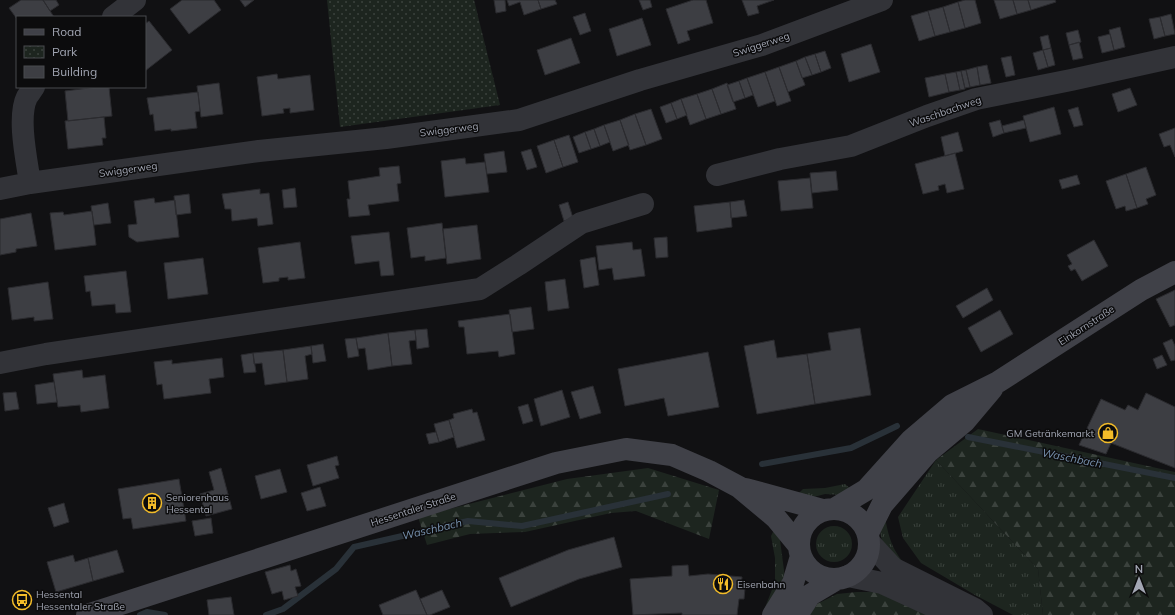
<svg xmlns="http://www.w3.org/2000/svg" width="1175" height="615" viewBox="0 0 1175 615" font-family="Mulish,sans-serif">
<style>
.grass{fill:url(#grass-tufts)}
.forest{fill:url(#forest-firs)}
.park{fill:url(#park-dots)}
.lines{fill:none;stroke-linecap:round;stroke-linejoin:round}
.stream{stroke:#293138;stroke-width:6}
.building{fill:#3d3e43;stroke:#2b2b2f}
.minor{stroke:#323338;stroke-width:22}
.tertiary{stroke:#323338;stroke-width:22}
.secondary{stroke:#404148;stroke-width:22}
.labels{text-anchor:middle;stroke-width:3;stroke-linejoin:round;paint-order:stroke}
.street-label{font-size:10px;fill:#a2a6b3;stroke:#0c0c0d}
.poi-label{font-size:10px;fill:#a2a6b3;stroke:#0c0c0d;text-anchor:start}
.water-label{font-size:11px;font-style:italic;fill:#7892af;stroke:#0c0c0d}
</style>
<defs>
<pattern id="grass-tufts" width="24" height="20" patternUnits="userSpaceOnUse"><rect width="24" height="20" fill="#1d251f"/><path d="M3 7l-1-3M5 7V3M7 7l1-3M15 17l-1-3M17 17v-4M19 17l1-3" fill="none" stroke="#3b423d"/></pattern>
<pattern id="forest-firs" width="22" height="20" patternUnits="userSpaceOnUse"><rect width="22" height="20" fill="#1d251f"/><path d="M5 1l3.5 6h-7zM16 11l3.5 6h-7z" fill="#3b423d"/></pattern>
<pattern id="park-dots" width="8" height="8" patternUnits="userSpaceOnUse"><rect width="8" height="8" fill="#1d251f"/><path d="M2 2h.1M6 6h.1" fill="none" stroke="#3b423d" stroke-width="1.8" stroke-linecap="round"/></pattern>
</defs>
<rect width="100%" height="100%" fill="#111113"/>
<path class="grass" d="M936,460l102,109 5,46h-30l-38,-20 -54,-32 -18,-25 -5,-21z
M845,484l7,6 -10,5 -17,-1 -15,4 -15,-1 8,-8 22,-1z
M885,517c4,24 9,36 25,53l-27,-21 -3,-19z
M816 544a18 18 0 1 1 36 0a18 18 0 1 1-36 0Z
M775,530l5,10 5,38 -23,37 13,-33v-24l-4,-22 2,-4z"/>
<path class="forest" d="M978,429l197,43v143h-132l-5,-46 -102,-109z
M648,468l71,22 -10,49 -73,-28 -25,2 -86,19 -55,2 -43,11 -9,-28 149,-38z
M857,592h28l48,23h-128l4,-7 28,-14z"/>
<path class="park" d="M327,0h147l26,105 -160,22z"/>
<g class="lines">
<path class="stream" d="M968,437l207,41
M762,464l89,-16 46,-22
M140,615l7,-3 18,3
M266,615l17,-6 53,-40 18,-22 114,-26 54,5 146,-32"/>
</g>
<path class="building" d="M21,0h22l11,17h-37v2l-8,-11z
M43,0h13l3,5 -9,6z
M182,0h32l7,10 -32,24 -19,-25z
M240,0h14l-9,7z
M494,0h11l1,11 -10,2z
M507,0h31l3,9 -17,6 -4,-13 -11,4z
M538,0h17l2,4 -16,5z
M639,0h11l2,7 -9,3z
M693,0h13l7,23 -26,8 3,9 -12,4 -12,-35z
M742,0h32l-17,6 2,7 -11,3z
M965,0h10l6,23 -16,5 -7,-26z
M994,0h19l4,14 -17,5z
M1013,0h15l3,10 -14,4z
M1028,0h27l1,2 -25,8z
M958,2l7,26 -15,4 -7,-25z
M943,7l7,25 -15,4 -7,-25z
M928,11l7,25 -16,5 -8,-25z
M585,13l6,18 -11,4 -7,-18z
M1171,14l4,20 -10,2 -5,-19z
M1160,17l5,19 -11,3 -5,-20z
M642,18l9,27 -34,11 -8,-27z
M149,21l23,29 -27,21v-47z
M1120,27l5,20 -11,3 -5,-20z
M1078,30l3,12 -12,3 -3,-12z
M1110,34l4,16 -12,3 -4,-16z
M1048,35l3,13 -8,2 -3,-13z
M571,38l9,25 -35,12 -8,-25z
M1079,42l4,16 -10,2 -4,-15z
M871,44l9,28 -31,10 -8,-28z
M1051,48l4,17 -7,2 -5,-17z
M1043,50l5,17 -10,3 -5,-17z
M825,51l6,17 -10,4 -6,-18z
M815,54l6,18 -9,3 -7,-18z
M1011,56l4,19 -9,2 -5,-19z
M805,57l7,18 -10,3 -6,-17z
M796,61l9,24 -17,7 -9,-25z
M987,65l4,18 -11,2 -3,-18z
M779,67l12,34 -14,5 -12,-34z
M977,67l3,18 -10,2 -4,-17z
M966,70l4,17 -5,1 -4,-17z
M961,71l4,18 -5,1 -4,-18z
M765,72l10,29 -17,6 -11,-29z
M956,72l4,18 -11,2 -4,-18z
M277,74l1,5 32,-4 4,35 -24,3v-5l-7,1 1,4 -22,3 -5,-39z
M945,74l4,18 -20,5 -4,-19z
M747,78l6,17 -8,3 -6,-17z
M739,81l6,17 -12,4 -6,-17z
M219,83l4,31 -22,3 -4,-31z
M727,83l9,26 -15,5 -9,-25z
M97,87h12l3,29 -44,5 -3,-30z
M1130,88l7,17 -19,7 -6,-18z
M712,89l9,25 -15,5 -9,-25z
M198,92l2,19 -5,1 2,16 -26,3v-2l-16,2 -2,-17 -3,1 -3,-17z
M697,94l9,25 -16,6 -9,-26z
M681,99l6,16 -10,4 -6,-16z
M671,103l6,16 -11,4 -6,-16z
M1054,107l7,27 -31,8 -7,-26z
M1078,107l5,18 -9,2 -6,-17z
M651,109l11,30 -16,6 -11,-31z
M635,114l11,31 -16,5 -10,-30z
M104,117l2,21h-4l1,7 -35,4 -3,-28z
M620,120l9,25 -16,6 -9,-26z
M1000,120l4,13 -11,4 -4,-14z
M1024,120l2,8 -22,5 -2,-7z
M604,125l6,17 -10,4 -6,-17z
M1175,128v29l-5,-12 -6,2 -5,-13z
M594,129l6,17 -9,3 -6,-17z
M585,132l6,17 -12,4 -6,-16z
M958,132l5,19 -18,5 -4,-19z
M569,135l9,27 -15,5 -9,-27z
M554,140l9,27 -17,6 -9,-27z
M531,149l6,18 -10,3 -6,-18z
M504,151l3,21 -20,2 -3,-20z
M955,153l9,36 -17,4 -2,-9 -7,2 1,4 -16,4 -8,-30z
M465,158l1,6 19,-2 4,30 -44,5 -4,-36z
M399,166l2,17 -4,1 2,17 -31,4 2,10 -21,2 -2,-18h3l-2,-18 32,-5 -1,-8z
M1146,167l10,28 -10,4 2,5 -11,4 -11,-34z
M836,171l2,19 -26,3 -2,-20z
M1126,174l11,34 -11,3 -1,-5 -9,3 -10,-28z
M1077,175l3,9 -18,5 -3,-9z
M810,178l3,30 -32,3 -3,-30z
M295,188l2,19 -13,1 -2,-18z
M260,189v5l9,-1 4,31 -15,2 -1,-8 -25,3 -1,-12h-6l-3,-15z
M189,194l2,19 -15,2 -2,-19z
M154,198l1,5 20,-3 4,37 -42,5 -8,-5 -1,-12 9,-1 -3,-23z
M744,200l3,16 -16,2 -1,-16z
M568,202l5,16 -9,3 -5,-16z
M730,202l2,25 -35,5 -3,-26z
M108,203l3,20 -17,2 -3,-19z
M92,211l4,34 -41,5 -5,-37 13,-1 1,3z
M31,213l6,33 -21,3v3l-16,3v-36z
M442,223l4,35 -21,3v-5l-14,2 -4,-30z
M477,225l4,34 -34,5 -4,-35z
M389,232l5,43 -13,1 -2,-15 -24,3 -4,-28z
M667,237l1,20 -12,1 -2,-20z
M1094,240l14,26 -26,15 -7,-12 -4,2 -3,-5 4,-2 -5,-9z
M300,242l5,36 -17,2v-3l-9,1v3l-16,2 -5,-35z
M632,242l1,8 8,-1 4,27 -31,4 -2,-12 -13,2 -3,-24z
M595,257l4,28 -15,3 -4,-28z
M203,258l5,36 -40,5 -4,-36z
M126,271l5,41 -15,1 -1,-9 -23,2 -2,-15 -4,1 -2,-16z
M565,279l4,29 -21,3 -3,-29z
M48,282l5,37 -19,2v-4l-22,3 -4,-32z
M987,288l6,12 -30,18 -7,-12z
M1175,290v35l-5,2 -14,-28z
M531,307l3,22 -22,3 -3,-22z
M1000,310l13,24 -32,18 -13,-24z
M510,314l5,40 -16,3 -1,-6 -31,3 -3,-27h-5l-1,-6z
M860,328l11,67 -56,9 -8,-50 24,-4 -3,-17z
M427,329l2,18 -12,2 -2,-19z
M415,330l1,10 -7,1 3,23 -20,2 -4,-33z
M388,333l4,33 -24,4 -3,-22 -7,1 -2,-11z
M356,338l3,18 -11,2 -3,-19z
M1172,339l3,7v14l-4,1 -8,-18z
M774,340l3,18 30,-4 8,50 -58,10 -13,-68z
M323,344l3,17 -13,2 -2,-17z
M311,346l1,8 -7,2 3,23 -21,3 -4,-32z
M283,350l4,32 -22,3 -3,-22 -8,1 -1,-11z
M708,352l11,55 -51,9 -4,-18 -39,8 -7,-37z
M253,353l3,19 -12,1 -3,-18z
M1162,355l5,10 -10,4 -4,-10z
M222,358l2,19 -15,2 2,14 -47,6 -2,-15 -5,1 -3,-23 18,-2v4z
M82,370l1,8 22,-3 4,33 -28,4 -1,-7 -22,2 -5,-33z
M54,382l3,20 -20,2 -2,-19z
M593,386l8,27 -21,6 -9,-27z
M562,390l8,27 -29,9 -7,-27z
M16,392l3,17 -14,2 -2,-18z
M1146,393l29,14v61l-64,-25 -5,11 -27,-9 22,-46 24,11 3,-5 10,5z
M528,404l5,17 -10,3 -5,-17z
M472,409l1,4 4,-1 8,28 -28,8 -8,-28 5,-2 -1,-4z
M449,420l5,17 -15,5 -5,-18z
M436,432l3,10 -10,2 -3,-10z
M337,456l2,9 -4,1 4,12 -26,8 -6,-21z
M221,468l11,41 -26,7 -6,-22 14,-4 -5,-18z
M280,469l7,23 -26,7 -6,-23z
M179,479l7,42 -53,8 -2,-11 -8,1 -5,-30z
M320,487l6,19 -19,5 -6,-18z
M64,503l5,19 -15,5 -6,-19z
M211,518l2,15 -18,3 -3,-15z
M614,537l8,30 -43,12 -68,28 -12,-29 69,-28z
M117,550l7,22 -31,9 -5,-23z
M73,555l2,7 13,-4 5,23 -37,11 -9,-30z
M290,565l1,6 5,-2 5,17 -6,1 3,9 -14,4 -2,-9 -10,3 -7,-22z
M688,565l1,11 19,-2 34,3 -1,10 4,1 -1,11h-5l-2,16h-55v-2l-49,2 -3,-36 42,-3v-10z
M416,590l11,25h-44l-4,-10z
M442,590l8,17 -20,8h-3l-7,-16z
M231,597l3,18h-25l-2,-15z"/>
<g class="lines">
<path class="minor" d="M113,17l22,-17
M717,175l63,-16 71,-13 76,-30 49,-17 95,-19 104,-23
M30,183c-3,-21 -13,-66 -3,-86 2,-3 5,-7 7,-10
M0,189l30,-6 229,-32 127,-13 133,-18 121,-40 122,-35 120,-45
M0,363l46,-9 434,-65 38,-24 63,-42 62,-19"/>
<path class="tertiary" d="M870,543l23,25 82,41 7,6
M848,576l34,7 70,32"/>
<path class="secondary" d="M746,489l77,21
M836,508l30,-18 45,-50 41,-35 46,-23 143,-92 34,-18
M799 544a35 35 0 1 1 70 0a35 35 0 1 1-70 0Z
M868,533l14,-28 46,-53 37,-31 27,-32
M87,615l469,-152 70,-14 46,6 37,16 30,16 37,31 23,28
M773,615l20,-32 8,-27
M797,615l13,-20 27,-16"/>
</g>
<defs>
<g id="shop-ring" transform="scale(1)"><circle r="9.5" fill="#0c0c0d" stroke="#f3bc29" stroke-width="1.5"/><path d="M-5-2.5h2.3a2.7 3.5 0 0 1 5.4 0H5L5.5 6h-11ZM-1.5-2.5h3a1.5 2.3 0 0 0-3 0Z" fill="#f3bc29"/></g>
<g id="building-ring" transform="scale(1)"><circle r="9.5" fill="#0c0c0d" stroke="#f3bc29" stroke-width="1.5"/><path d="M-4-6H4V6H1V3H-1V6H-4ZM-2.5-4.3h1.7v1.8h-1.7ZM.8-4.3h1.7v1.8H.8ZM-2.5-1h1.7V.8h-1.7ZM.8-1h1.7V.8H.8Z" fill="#f3bc29"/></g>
<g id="restaurant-ring" transform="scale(1)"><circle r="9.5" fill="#0c0c0d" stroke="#f3bc29" stroke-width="1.5"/><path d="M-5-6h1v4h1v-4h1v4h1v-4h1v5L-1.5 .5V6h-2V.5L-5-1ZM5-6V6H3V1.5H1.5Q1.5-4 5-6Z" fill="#f3bc29"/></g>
<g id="bus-ring" transform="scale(1)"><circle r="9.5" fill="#0c0c0d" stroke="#f3bc29" stroke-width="1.5"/><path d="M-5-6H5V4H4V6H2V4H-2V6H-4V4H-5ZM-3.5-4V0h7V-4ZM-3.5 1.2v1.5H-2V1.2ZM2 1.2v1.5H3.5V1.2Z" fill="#f3bc29"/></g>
</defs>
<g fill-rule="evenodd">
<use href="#shop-ring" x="1108" y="433"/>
<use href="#building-ring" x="152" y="503"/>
<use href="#restaurant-ring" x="723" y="584"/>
<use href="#bus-ring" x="22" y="600"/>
</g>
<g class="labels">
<g class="street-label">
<text transform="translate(761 44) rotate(-18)" y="4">Swiggerweg</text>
<text transform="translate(945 111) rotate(-19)" y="4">Waschbachweg</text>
<text transform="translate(449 129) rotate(-7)" y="4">Swiggerweg</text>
<text transform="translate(128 169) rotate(-8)" y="4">Swiggerweg</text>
<text transform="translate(1086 325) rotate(-33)" y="4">Einkornstraße</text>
<text transform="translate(413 509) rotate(-18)" y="4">Hessentaler Straße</text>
</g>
<g class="poi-label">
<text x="1094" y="437" text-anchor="end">GM Getränkemarkt</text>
<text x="166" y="501">Seniorenhaus<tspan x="166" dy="12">Hessental</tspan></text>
<text x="737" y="588">Eisenbahn</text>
<text x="36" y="598">Hessental<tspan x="36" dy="12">Hessentaler Straße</tspan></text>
</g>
<g class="water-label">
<text transform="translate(1072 458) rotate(11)" y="4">Waschbach</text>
<text transform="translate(432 529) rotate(-13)" y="4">Waschbach</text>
</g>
</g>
<rect x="16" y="16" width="130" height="72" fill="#0c0c0d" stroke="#484a4f"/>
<rect x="24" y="29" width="20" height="6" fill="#404148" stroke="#484a4f"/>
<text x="52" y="36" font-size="12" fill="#a2a6b3">Road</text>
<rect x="24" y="46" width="20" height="12" fill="url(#park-dots)" stroke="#484a4f"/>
<text x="52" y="56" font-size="12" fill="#a2a6b3">Park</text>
<rect x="24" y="66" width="20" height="12" fill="#3d3e43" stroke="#484a4f"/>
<text x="52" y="76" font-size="12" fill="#a2a6b3">Building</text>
<g transform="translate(1139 579)" stroke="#0c0c0d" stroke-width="3" paint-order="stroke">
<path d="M0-3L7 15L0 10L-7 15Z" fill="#a2a6b3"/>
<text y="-6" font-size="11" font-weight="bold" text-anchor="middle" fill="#a2a6b3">N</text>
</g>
</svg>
